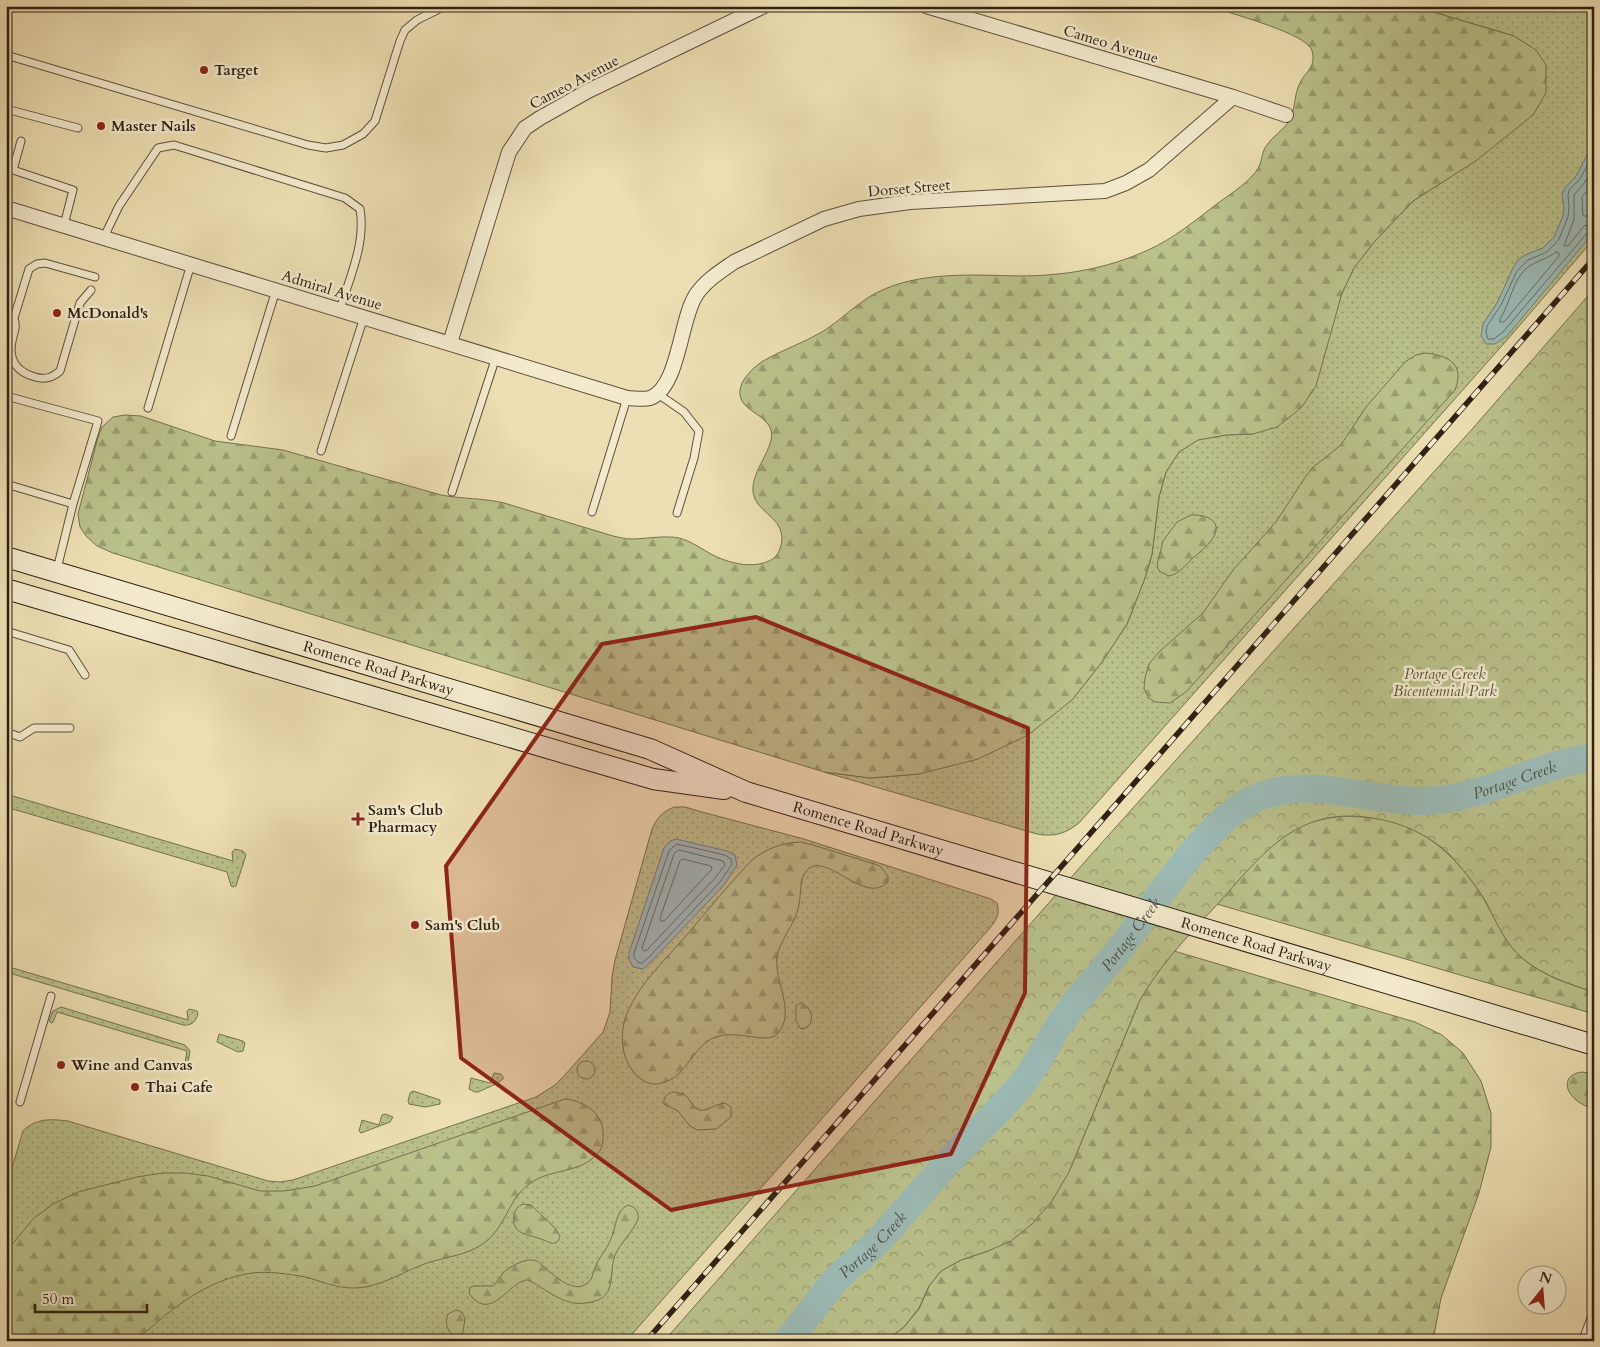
<svg xmlns="http://www.w3.org/2000/svg" width="1600" height="1347" viewBox="0 0 1600 1347" font-family="Cardo,serif">
<style>
.grass{fill:url(#grass-dots);stroke:#747150}
.forest{fill:url(#forest-firs);stroke:#747150}
.park{fill:url(#park-crowns);stroke:#747150}
.water{fill:#9cbab5;stroke:#707d75}
.lines{fill:none;stroke-linecap:round;stroke-linejoin:round}
.shore{stroke:#666e64;stroke-width:1}
.river{stroke:#9cbab5;stroke-width:28}
.lane-casing{stroke:#5e503c;stroke-width:9}
.street-casing{stroke:#5e503c;stroke-width:16}
.secondary-casing{stroke:#2f2114;stroke-width:22}
.lane{stroke:#f3eace;stroke-width:7}
.street{stroke:#f3eace;stroke-width:14}
.secondary{stroke:#f3eace;stroke-width:20}
.rail-casing{stroke:#2f2114;stroke-width:5.5}
.rail{stroke:#f3eace;stroke-width:4;stroke-dasharray:11;stroke-linecap:butt}
.marked{fill:#8f2418;fill-opacity:0.2;stroke:#8f2418;stroke-width:4;stroke-linejoin:round}
.poi-dot{fill:#8f2418;stroke:#f3eace;stroke-width:2}
.labels{text-anchor:middle;stroke-width:5;stroke-linejoin:round;paint-order:stroke}
.street-label{font-size:15px;fill:#2f2114;stroke:#f3eace}
.poi-label{font-size:15px;font-weight:bold;fill:#2f2114;stroke:#f3eace;text-anchor:start}
.park-label{font-size:15px;font-style:italic;fill:#595138;stroke:#f3eace}
.water-label{font-size:16px;font-style:italic;fill:#504f44;stroke:#f3eace}
</style>
<defs>
<pattern id="grass-dots" width="8" height="8" patternUnits="userSpaceOnUse" patternTransform="scale(1.25)"><rect width="8" height="8" fill="#bac18b"/><path d="M2 2h.1M6 6h.1" fill="none" stroke="#989c70" stroke-width="1.8" stroke-linecap="round"/></pattern>
<pattern id="forest-firs" width="22" height="20" patternUnits="userSpaceOnUse" patternTransform="scale(1.25)"><rect width="22" height="20" fill="#bac18b"/><path d="M5 1l3.5 6h-7zM16 11l3.5 6h-7z" fill="#989c70"/></pattern>
<pattern id="park-crowns" width="20" height="18" patternUnits="userSpaceOnUse" patternTransform="scale(1.25)"><rect width="20" height="18" fill="#bac18b"/><path d="M2 6a3 3 0 1 1 6 0M12 15a3 3 0 1 1 6 0" fill="none" stroke="#989c70"/></pattern>
</defs>
<rect width="100%" height="100%" fill="#eddfb3"/>
<filter id="stains"><feTurbulence type="fractalNoise" baseFrequency=".004" numOctaves="4"/><feColorMatrix values="0 0 0 0 .2 0 0 0 0 .09 0 0 0 0 .02 0 0 0 .5 -.17"/></filter>
<radialGradient id="worn" r=".72"><stop offset=".6" stop-color="#630" stop-opacity="0"/><stop offset="1" stop-color="#630" stop-opacity=".3"/></radialGradient>
<path class="grass" d="M1413,6h181v233l-87,101 -428,483c-14,11 -25,14 -42,11l-213,-62 47,6 48,-4 153,-74 30,-38 25,-38 18,-46 7,-23 7,-58 7,-25 13,-20 18,-12 29,-5 27,-1 80,-112 9,-29 12,-25 20,-26 39,-41 64,-41 37,-124z
M6,794l227,67 -1,-9 3,-3 8,2 3,4 -10,31 -3,1 -2,-1 -4,-14 -221,-65z
M674,807h11l17,5 102,27 187,60 6,4c3,11 0,16 -7,25l-364,413h-620v-153l17,-57c13,-13 27,-12 45,-10l200,60 12,1 13,-2 243,-83 19,-12 9,-9 39,-44 7,-20 2,-35 3,-17 37,-131c5,-11 10,-17 22,-22z
M6,966l182,54 -1,-9 2,-2 8,2 1,3c-2,7 -6,12 -15,11l-177,-53z
M61,1007l124,38 5,6 -2,11 -3,1 2,-12 -130,-39 -4,10 -2,1 -2,-2 4,-10z
M219,1034l24,7 2,2 -2,8 -5,1 -21,-10z
M494,1073l7,1 2,3v2l-7,5 -18,8h-3l-6,-3 2,-11 19,5z
M413,1091l27,9v4l-15,3 -16,-3 -1,-3 2,-8z
M385,1114l8,3 -3,5 -29,11 -2,-2 3,-11 17,5 3,-10z"/>
<path class="forest" d="M1208,6h205l101,30 22,14 10,15v28l-13,22 -56,45 -64,41 -39,41 -20,26 -12,25 -26,93 -15,22 -24,19 -24,7 -27,1 -28,5 -19,12 -13,20 -7,25 -7,57 -7,24 -18,46 -25,38 -30,38 -44,35 -50,24 -59,15 -49,4 -46,-6 -711,-219 -16,-7 -11,-10 -6,-9 -2,-13 19,-73 5,-14 11,-10 12,-2 16,1 74,25 68,9 158,45c21,4 42,3 63,8l109,33c5,1 12,3 18,3 16,0 32,-4 48,-1 12,3 21,10 32,16 17,9 40,15 58,7 10,-4 13,-15 13,-25 -2,-20 -27,-25 -29,-44 -2,-22 23,-45 18,-62 -6,-19 -40,-20 -29,-47 4,-8 13,-17 21,-22 19,-11 40,-18 59,-29 19,-12 35,-29 54,-39 43,-22 96,-18 143,-17 44,0 88,-7 129,-26 25,-11 48,-30 70,-47 14,-10 32,-21 41,-36 3,-7 3,-16 8,-22 6,-9 15,-14 21,-22 8,-11 5,-27 12,-40 4,-9 14,-15 13,-26 0,-4 -1,-8 -4,-11 -13,-15 -79,-33 -101,-40z
M1426,353c23,3 39,11 29,37l-269,302 -16,11 -15,-1 -6,-4 -5,-9 1,-11 4,-14 10,-12 44,-39 30,-43 43,-48 28,-43 8,-11 29,-23 25,-38 39,-45 11,-7z
M1191,515c14,-1 33,6 22,23 -5,8 -13,14 -20,20 -7,7 -14,16 -24,18l-10,-5 -2,-6 6,-24 14,-19z
M1342,816c18,1 36,1 53,6 39,12 70,45 90,79 10,17 18,37 32,52 20,21 49,30 77,39v22l-377,-110c24,-26 48,-61 81,-77 14,-6 29,-9 44,-11z
M801,842l12,3 58,18 9,3 8,10v6c-24,24 -60,-30 -80,-13 -10,9 -6,27 -10,40 -4,17 -18,30 -21,48 -3,25 20,56 0,77 -12,12 -47,-9 -69,7 -19,14 -25,40 -51,43 -10,1 -19,-6 -25,-14 -10,-13 -12,-35 -7,-51 11,-32 38,-57 60,-82 22,-26 44,-53 67,-77 16,-12 29,-17 49,-18z
M1174,951l241,71 27,13 21,18 18,28 10,32v34l-12,46 -38,105 -8,43h-548l19,-14 15,-18 10,-23 12,-15 20,-11 27,-9 81,-79 70,-170 11,-20z
M800,1003c9,2 14,12 10,21l-6,5 -4,-1 -4,-7v-15z
M577 1070a9 9 0 1 1 18 0a9 9 0 1 1-18 0Z
M1582,1072l12,2v35c-7,-2 -13,-5 -18,-9 -13,-11 -12,-26 6,-28z
M674,1092l10,2c5,4 8,12 13,15 8,5 19,-6 28,-6l6,4v10l-15,12 -19,1 -7,-4 -12,-15 -14,-7c-1,-7 3,-11 10,-12z
M565,1099c20,2 40,15 38,38 0,7 -1,12 -6,17 -17,20 -47,14 -68,30 -25,19 -22,49 -55,65 -15,7 -31,9 -47,14 -25,9 -47,25 -74,25 -17,0 -32,-7 -48,-11 -16,-3 -37,-6 -53,-4 -33,5 -58,20 -84,40 -11,9 -23,22 -37,27 -7,3 -18,1 -26,1 -17,0 -35,0 -53,0 -8,0 -18,1 -26,0 -7,-1 -14,-7 -20,-11v-78l27,-33 20,-15 25,-12 59,-15 26,-4h22l23,3 52,15h24l31,-5z
M523,1204l8,1 24,23 5,8c-3,12 -11,6 -19,3 -12,-5 -30,-4 -27,-23 1,-6 4,-10 9,-12z
M628,1205c8,2 11,7 10,14 -5,13 -17,23 -23,36 -4,11 -2,23 -6,34 -3,7 -7,10 -14,12 -29,9 -43,-9 -67,-21 -18,-1 -37,45 -59,13l1,-5 3,-2h20c4,-4 6,-8 10,-13 8,-7 23,-16 34,-12 12,9 39,40 54,18 2,-3 2,-8 4,-11 3,-10 11,-17 15,-27 6,-11 5,-31 18,-36z
M456,1310l4,1 5,7 -2,14c-12,11 -20,-8 -15,-18z"/>
<path class="park" d="M1594,289v703c-28,-9 -56,-18 -77,-39 -14,-14 -22,-34 -31,-51 -10,-17 -24,-34 -37,-48 -18,-17 -42,-29 -66,-34 -85,-19 -119,33 -169,88 -28,30 -55,58 -75,94l-70,170 -17,29 -20,23 -21,17 -23,10 -27,9 -20,11 -12,15 -10,22 -15,19 -19,14h-221l426,-485 384,-429z"/>
<path class="water" d="M1594,142v90l-87,104 -12,8h-9l-5,-8 2,-12 14,-21 16,-35 5,-8 7,-5 18,-7 11,-11 9,-21 1,-9 -2,-13 3,-6 11,-12z
M676,839l51,12 8,4 2,10 -13,20 -73,77 -8,7 -10,-2 -4,-8v-6l35,-105 6,-7z"/>
<g class="lines">
<path class="shore" d="M1594,153l-14,26 -11,11 -1,5 1,11 -1,11 -9,22 -7,8 -7,6 -17,7 -11,11 -16,34 -14,21 -1,6 2,7h6l9,-7 85,-100 6,-2
M1594,167l-9,15 -11,13v24l-10,27h4l16,-20 10,-3
M1594,182l-12,15 1,19h11
M1556,252l3,1v3l-55,66h-4v-3c10,-15 13,-41 28,-52 8,-6 19,-8 28,-15z
M677,844l48,11 6,4 1,5 -12,18 -72,76 -6,5h-3l-5,-5v-5l35,-102z
M679,850l44,11 2,4 -10,13 -68,72 -3,1 -2,-3 32,-94z
M683,859l28,7 1,3 -48,52h-3l-1,-2 1,-4 19,-54z"/>
<path class="river" id="s1" d="M787,1341c17,-19 31,-40 47,-59 13,-15 30,-26 43,-40 26,-27 49,-57 75,-84 23,-25 49,-48 70,-74 15,-18 24,-39 37,-59 18,-26 40,-50 60,-75 32,-41 92,-136 140,-153 53,-21 110,5 164,4 60,-1 112,-36 171,-44"/>
<g class="lane-casing">
<path id="lane" d="M6,55l302,90 18,3 17,-3 20,-11 12,-13 25,-80 5,-11 12,-10 28,-14
M6,109l72,19
M21,141l-8,29 60,20 -9,35
M104,237l15,-31 39,-58 16,-3 171,53 15,11c6,33 -10,68 -20,100
M91,290l-11,13 -20,68c-8,7 -15,9 -25,6 -18,-5 -27,-17 -23,-36 2,-9 5,-14 2,-23l15,-49 8,-5 8,-1 50,14
M658,394l26,18 15,19 -5,27 -17,55
M6,396l92,25 -25,83
M148,408l43,-144
M231,436l45,-146
M321,451l43,-134
M6,484l67,20 -16,65
M452,492l44,-135
M592,512l35,-114
M6,631l63,19 16,25
M6,732l14,5 14,-9h36
M20,1102l31,-106"/>
</g>
<g class="street-casing">
<path id="street" d="M926,6l307,91 53,18
M6,208l621,190c7,0 16,2 23,0 29,-10 30,-79 46,-103 9,-14 25,-24 38,-33l90,-43 35,-10 51,-7 195,-11 21,-8 23,-13 84,-73
M450,343l59,-191 16,-24 15,-10 48,-27 176,-85
M1586,1341l8,-21"/>
</g>
<g class="secondary-casing">
<g id="secondary">
<path id="s2" d="M6,557l644,192 96,43 848,253"/>
<path d="M6,589l647,190 71,10"/>
</g>
</g>
<use href="#lane" class="lane"/>
<use href="#street" class="street"/>
<use href="#secondary" class="secondary"/>
<g class="rail-casing">
<path id="rail" d="M646,1341l948,-1083"/>
</g>
<use href="#rail" class="rail"/>
</g>
<path class="marked" d="M756,617l272,111 -3,265 -74,161 -280,56 -210,-152 -15,-192 156,-222z"/>
<g class="poi-dot">
<circle cx="204" cy="70" r="5"/>
<circle cx="101" cy="126" r="5"/>
<circle cx="57" cy="313" r="5"/>
<path d="M355.5 811.5h5v5h5v5h-5v5h-5v-5h-5v-5h5z"/>
<circle cx="415" cy="925" r="5"/>
<circle cx="61" cy="1065" r="5"/>
<circle cx="135" cy="1087" r="5"/>
</g>
<g class="labels">
<g class="street-label">
<text transform="translate(1111 44) rotate(17)" y="5">Cameo Avenue</text>
<text transform="translate(574 82) rotate(-28)" y="5">Cameo Avenue</text>
<text transform="translate(909 188) rotate(-5)" y="5">Dorset Street</text>
<text transform="translate(332 290) rotate(17)" y="5">Admiral Avenue</text>
<text dy="5" stroke="none"><textPath href="#s2" startOffset="389">Romence Road Parkway</textPath></text>
<text dy="5" stroke="none"><textPath href="#s2" startOffset="905">Romence Road Parkway</textPath></text>
<text dy="5" stroke="none"><textPath href="#s2" startOffset="1310">Romence Road Parkway</textPath></text>
</g>
<g class="poi-label">
<text x="214" y="75">Target</text>
<text x="111" y="131">Master Nails</text>
<text x="67" y="318">McDonald's</text>
<text x="368" y="815">Sam's Club<tspan x="368" dy="17">Pharmacy</tspan></text>
<text x="425" y="930">Sam's Club</text>
<text x="71" y="1070">Wine and Canvas</text>
<text x="145" y="1092">Thai Cafe</text>
</g>
<g class="park-label">
<text x="1445" y="679">Portage Creek<tspan x="1445" dy="17">Bicentennial Park</tspan></text>
</g>
<g class="water-label">
<text dy="6" stroke="none"><textPath href="#s1" startOffset="984">Portage Creek</textPath></text>
<text dy="6" stroke="none"><textPath href="#s1" startOffset="534">Portage Creek</textPath></text>
<text dy="6" stroke="none"><textPath href="#s1" startOffset="129">Portage Creek</textPath></text>
</g>
</g>
<rect width="1600" height="1347" fill="none" stroke="#eddfb3" stroke-width="25"/>
<rect x="8" y="8" width="1585" height="1332" fill="none" stroke="#2f2114" stroke-width="2.5"/>
<rect x="12" y="12" width="1575" height="1322" fill="none" stroke="#2f2114"/>
<g transform="translate(1542 1290) rotate(17)"><circle r="24" fill="#f3eace" stroke="#a59a84"/>
<path d="M0-4L9 19L0 12L-9 19Z" fill="#8f2418"/>
<text y="-8" font-size="14" font-weight="bold" text-anchor="middle" fill="#2f2114">N</text>
</g>
<path d="M35 1304v8h112v-8" fill="none" stroke="#2f2114" stroke-width="2.5"/>
<text x="42" y="1304" font-size="15" fill="#2f2114" stroke="#f3eace" stroke-width="4" paint-order="stroke">50 m</text>
<rect width="100%" height="100%" filter="url(#stains)"/>
<rect width="100%" height="100%" fill="url(#worn)"/>
</svg>
